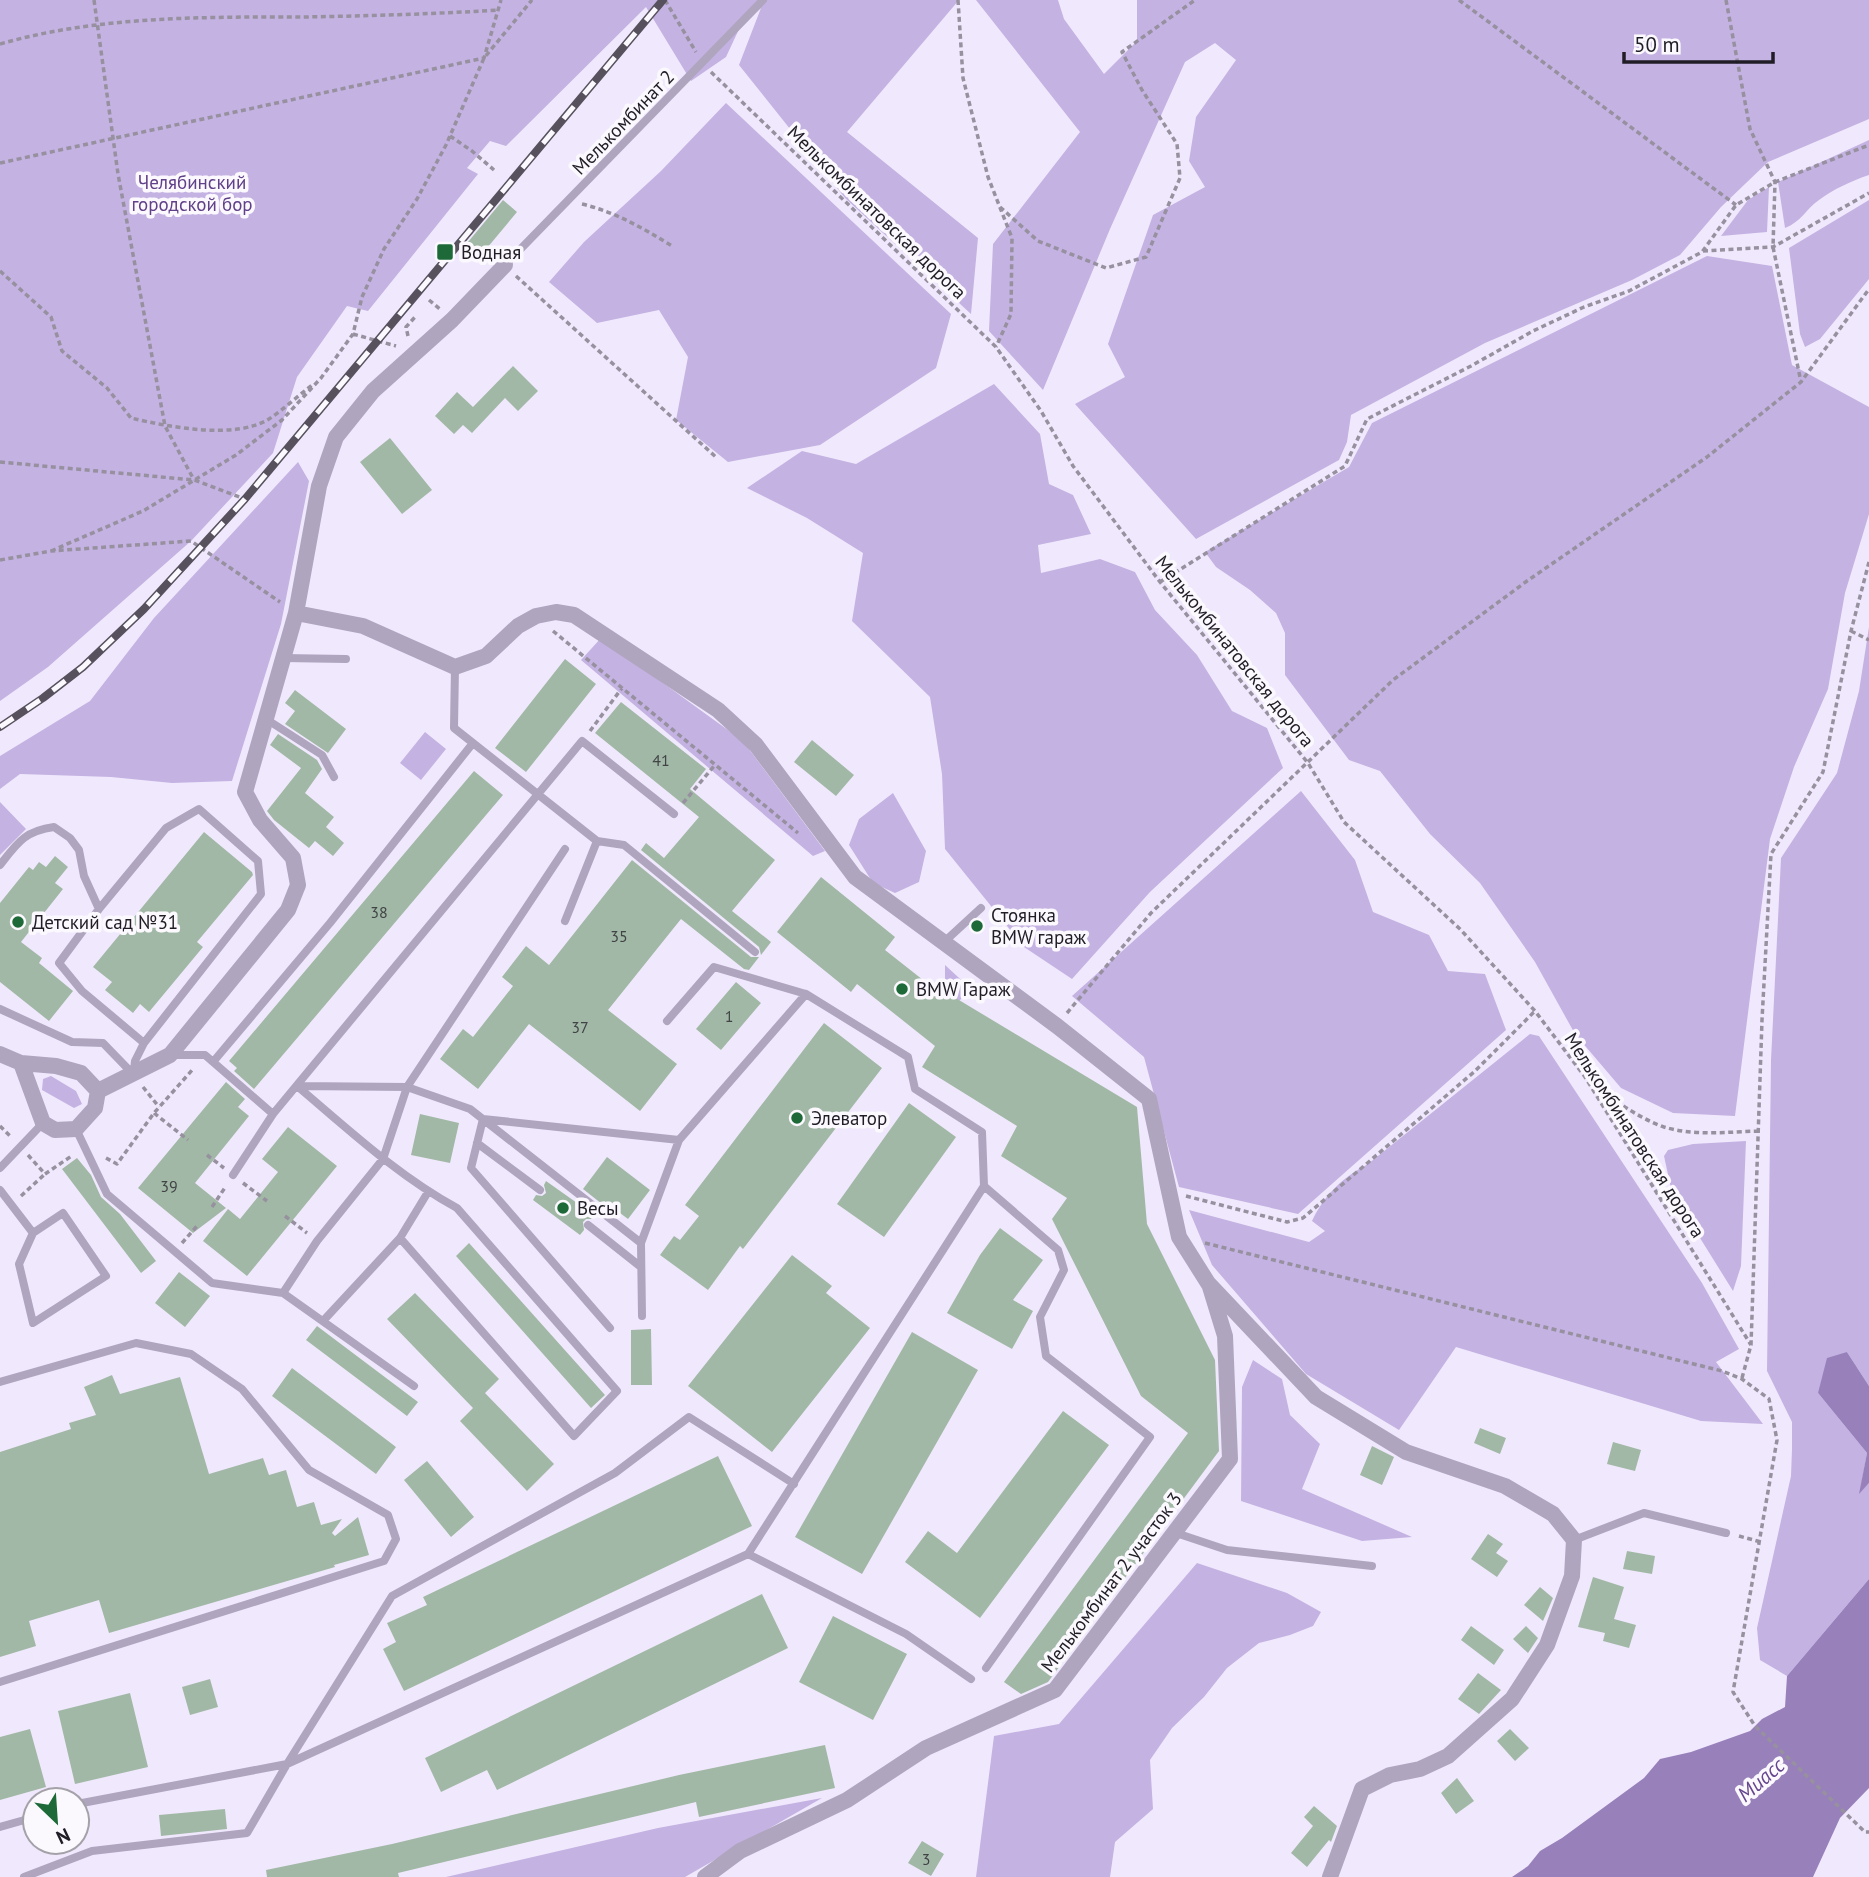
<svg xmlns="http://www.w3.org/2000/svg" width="1869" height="1877" viewBox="0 0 1869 1877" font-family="'PT Sans',sans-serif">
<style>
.green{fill:#c4b2e2}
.water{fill:#9881ba}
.building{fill:#a2b8a6}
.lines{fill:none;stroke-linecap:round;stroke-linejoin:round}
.path{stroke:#96909f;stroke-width:3.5;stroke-dasharray:5 3.5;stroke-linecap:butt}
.lane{stroke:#afa5bf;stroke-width:8}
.street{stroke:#afa5bf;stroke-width:16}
.rail-casing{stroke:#56515d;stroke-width:8}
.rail{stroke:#fbf9fe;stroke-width:5;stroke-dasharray:16;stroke-linecap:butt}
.poi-dot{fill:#1d6938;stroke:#fbf9fe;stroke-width:2.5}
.labels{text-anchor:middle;stroke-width:7;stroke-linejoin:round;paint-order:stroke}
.number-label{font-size:16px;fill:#414446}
.street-label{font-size:19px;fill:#211d26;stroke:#fbf9fe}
.park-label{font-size:19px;fill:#604088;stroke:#fbf9fe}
.poi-label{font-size:19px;fill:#211d26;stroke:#fbf9fe;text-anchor:start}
.water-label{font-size:21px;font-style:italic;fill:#65458d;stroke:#fbf9fe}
</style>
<rect width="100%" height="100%" fill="#f0e9fd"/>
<path class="green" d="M0,0h959l-112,132 131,106 -7,76 -126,-116 -106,-133 22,-57 -21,19 -14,30 -35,24 -45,-74 -140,139 -16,-5 -23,27 11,6 -110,137 -21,-5 -50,71 -24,76 -82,88 -143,126 -48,34z
M976,0h82l6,19 40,55 33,-33v-41h732v119l-101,43 -47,45 -41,48 -48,25 -147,63 -134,72 -4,27 -8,18 -143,79 -121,-135 50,-27 -17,-33 45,-129 52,-28 -16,-26 7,-44 40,-57 -21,-17 -30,19 -75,167 -67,161 -54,-59 4,-87 87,-112z
M726,103l225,211 -15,54 -116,77 -92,17 -52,-42 12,-63 -29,-47 -62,13 -48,-41 35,-40 77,-71z
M1869,140v35c-18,6 -35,14 -50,25 -13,9 -18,22 -34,28l-7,-46z
M1769,187l-2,45 -46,4 27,-36z
M1869,200v79l-49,60 -15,8 -5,-13 -11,-86z
M1707,256l65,10 20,99 77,42v107l-24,79 -17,96 -34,78 -24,72 -35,277 -62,-3 -52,-25 -46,-54 -40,-72 -55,-79 -50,-49 -50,-63 -31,-11 -64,-85v-42l-9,-20 -26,-23 -34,-23 -11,-15 144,-85 23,-44z
M994,384l46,50 9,50 24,11 18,39 -53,11 3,28 59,-14 35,13 20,38 42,45 35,56 35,17 16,40 -133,124 -78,87 -48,-32 -79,-98 -3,-75 -12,-77 -78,-76 11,-68 -56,-35 -60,-30 55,-37 54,13z
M298,462l11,19 -28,143 -49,157 -60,2 -61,-6 -91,-3 -20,15v-33l90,-55 64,-83z
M1869,627v759l-22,-34 -29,41 49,60 -7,39 9,-9v96l-82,97 -27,-16 -3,-32 34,-152 1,-27v-27l-25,-51 4,-311 10,-202 56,-85 22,-82z
M601,638l142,103 82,110 -12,5 -232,-196z
M425,732l21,17 -25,31 -21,-17z
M1301,791l54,69 18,52 56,23 19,36 37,3 21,56 -208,184 -119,-27 -35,-130 -72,-61z
M893,793l33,58 -7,31 -24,11 -22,-10 -24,-38 10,-26z
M0,802l26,27 -26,26z
M945,965l26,24 -12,12 -27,-5 13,-17z
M1530,1034l9,2 163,247 37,66 -23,13 47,62 -62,-3 -245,-74 -57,83 -93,-56 -94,-109 -23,-55 120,32 16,-11 -13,-10c13,-27 30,-43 56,-57z
M51,1076l25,15 6,13 -8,4 -32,-18 1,-11z
M1746,1141l-5,125 -8,25 -61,-98 -8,-37 4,-6 25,-6z
M1253,1360l29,19 8,36 30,29 -18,45 110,48 -50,4 -121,-40 1,-114z
M1197,1563l90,30 34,19 -8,14 -23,9 -31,8 -32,25 -23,29 -32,31 -22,32 3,49 -38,33 -5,35h-134l18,-141 65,-12z
M822,1798l-137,79h-239l212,-49z"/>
<path class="water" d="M1847,1352l22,34v97l-10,11 8,-41 -49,-60 9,-35z
M1869,1579v209l-29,30 -27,59h-301l16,-11 12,-15 22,-13 82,-60 16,-19 31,-7 59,-21 12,-12 23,-12 2,-31z"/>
<path class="building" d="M503,200l14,12 -40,48 -14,-12z
M513,366l25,25 -20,20 -13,-13 -33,35 -9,-8 -9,9 -19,-18 22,-24 16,15z
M390,438l42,52 -30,24 -42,-52z
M565,659l31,25 -70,88 -31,-24z
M295,690l51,39 -18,24 -43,-29 10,-13 -10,-8z
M621,702l85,67 -16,20 85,71 -43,51 39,31 -10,13 -2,-8 -118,-97 5,-7 18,15 35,-41 -104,-84z
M278,734l39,26 5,9 -17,24 29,24 -8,10 18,16 -11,13 -18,-15 -6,7 -35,-28 -7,-9 34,-43 -31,-23z
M812,740l42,35 -18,21 -42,-34z
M474,771l29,24 -249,294 -20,-18 3,-3 -8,-7z
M204,832l48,40 1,3 -56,67 6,5 -54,65 -9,-8 -7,9 -28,-23 7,-8 -19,-15z
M55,856l13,11 -13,16 8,6 -42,53 21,16 -3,5 34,28 -24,30 -49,-39v-79l29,-36 4,3 6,-8 7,5z
M632,860l119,97h8l-10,13 -5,-1 -63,-50 -73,91 69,54 -37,47 -111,-87 -51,65 -38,-30 23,-30 10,8 40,-51 -11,-9 24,-31 23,19z
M821,877l74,60 -10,13 52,41 2,-3 198,119 10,117 68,136 4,91 -171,231 -27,12 -17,-12 184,-249 -47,-37 -89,-177 15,-21 -66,-42 16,-30 -95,-59 13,-21 -78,-62 -6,8 -74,-60z
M736,982l25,21 -40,47 -25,-21z
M824,1023l58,45 -139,181 -3,-3 -32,44 -48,-35 14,-19 6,4 19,-24 -14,-11z
M226,1082l19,17 -7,8 11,9 -54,67 31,25 -33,25 -55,-45z
M909,1103l47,34 -72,100 -47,-33z
M420,1114l39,9 -9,40 -39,-8z
M288,1127l49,39 -90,110 -44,-35 25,-32 12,10 38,-47 -16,-13z
M607,1157l43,33 -22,29 -24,-18 -2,3 -19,-15z
M77,1158l14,17 10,22 19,17 36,47 -15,12 -79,-104z
M546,1181l48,34 -3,4h-5l-3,3 1,8 -4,5 -47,-35 3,-5 6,1 4,-3 -2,-8z
M1000,1228l43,32 -30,40 20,11 -21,38 -65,-36 33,-58z
M469,1243l136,152 -14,13 -135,-152z
M792,1255l40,31 -6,7 44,35 -98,124 -84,-66z
M179,1272l31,24 -25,31 -30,-24z
M415,1293l84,86 -14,14 69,71 -27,27 -67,-70 13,-13 -86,-89z
M317,1326l101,76 -11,14 -101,-76z
M651,1329l1,56h-21v-55z
M912,1332l66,38 -116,204 -67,-37z
M292,1368l104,79 -20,27 -104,-78z
M112,1375l8,19 60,-17 29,97 54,-16 6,17 17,-5 11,37 17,-5 7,23 21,-6 -10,14 3,3 23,-19 11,38 -35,10 1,2 -226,66 -10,-33 -70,21 7,25 -36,11v-205l71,-23 -2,-6 27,-8 -12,-28z
M1063,1411l46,34 -129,173 -75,-56 23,-31 29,22z
M1480,1428l26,10 -6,16 -26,-11z
M1613,1442l28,8 -6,21 -28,-7z
M1372,1446l22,11 -12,28 -22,-10z
M718,1456l34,70 -348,165 -21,-42 13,-7 -9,-19 40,-18 -4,-8z
M427,1461l47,56 -23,20 -47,-57z
M1488,1534l15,10 -7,9 12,8 -11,16 -26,-18z
M1627,1551l28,5 -3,18 -29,-5z
M1593,1577l31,10 -10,32 22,6 -7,23 -26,-7 2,-8 -27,-6z
M1540,1587l13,11 -10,23 -19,-16z
M762,1594l26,54 -291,142 -10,-20 -46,22 -16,-34z
M833,1616l74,38 -34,66 -74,-38z
M1471,1626l33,24 -10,15 -33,-25z
M1526,1626l12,12 -10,15 -15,-14z
M1478,1673l23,17 -22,24 -21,-15z
M210,1679l8,28 -28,8 -8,-28z
M130,1693l18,74 -73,17 -17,-73z
M30,1729l16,58 -46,13v-63z
M1510,1729l19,19 -14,13 -18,-20z
M825,1745l10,43 -136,29 -3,-15 -298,71 1,4h-132l-1,-7 126,-26 287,-69z
M1457,1778l17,23 -18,13 -15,-21z
M1314,1806l23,20 -6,16 -2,-2 -22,27 -16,-14 22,-27 -9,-9z
M225,1809l2,20 -66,7 -2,-21z
M922,1841l22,13 -13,22 -23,-13z"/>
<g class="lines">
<path class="path" d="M94,0l24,174 47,252 29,54
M665,0l31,52
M958,0l5,78 25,99 24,61 -1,76 -15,33
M1459,0l277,205
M1726,0l24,129 25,53 -2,65 28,135
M0,44c98,-28 201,-27 302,-27 66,-1 131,-3 197,-7
M711,72l285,275 45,64 32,55 87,116 148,181 36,59 116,107 75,82 50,66 166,268
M450,136l22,15 22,19
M0,163l484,-105 17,-58
M582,204c33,8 61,24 90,42
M1000,207l38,34 68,27 40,-11 34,-79 -3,-34 -35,-54 -20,-38 73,-52
M1703,251l70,-4 96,-54
M0,271l51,46 11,34 45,37 24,30c38,9 104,22 138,1 15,-10 29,-23 43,-34
M516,276l201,182
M429,300l12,10
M353,334l43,12
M408,336l-2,-9 9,-10
M0,462l194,18 51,19
M51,551l92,-40 93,-56 46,-35 39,-42 32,-44 9,-37 22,-48 33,-50 29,-54 38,-87 48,-58
M0,560l51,-9 140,-10 89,61
M1160,582l185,-116 22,-47 104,-53 62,-35 51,-24 45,-16 73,-39 34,-47 39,-23 94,-37
M553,631l245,202
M1851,631l18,9
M590,731l32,-43
M683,803l32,-38
M1067,1013l84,-100 242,-233 134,-99 180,-124 94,-75 68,-93
M1589,1081c24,18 47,36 75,46 29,9 64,5 94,4
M143,1087l16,20
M154,1113l34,27
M0,1126l11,11
M28,1155l17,19 28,-19
M207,1155l17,13
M106,1158l11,6 37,-51 40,-45
M243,1183l24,18
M21,1196l24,-22
M1186,1196l101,26 16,-4 171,-146 61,-61
M212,1207l14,-21
M285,1216l22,17
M182,1243l15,-17
M1205,1243l517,128 20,8 27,20 8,41 -44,252 22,34 110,106h4
M1742,1378l9,-33 11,-325 9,-166 52,-82 28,-141 18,-69
M1739,1536l22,6"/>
<path class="lane" d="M505,265l258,-265
M283,658l63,1
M455,667l-1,61 143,113 27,4 131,107
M266,719l56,36 12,22
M0,865c18,-23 25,-34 54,-38l16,11 9,12 5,26 15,33 -40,54 23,28 62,52
M99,909l67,-81 33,-19 59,52 3,33 -117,149 -9,18 -1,10
M565,921l32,-80
M943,943l38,-35
M0,1009l72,33 31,1 30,31
M667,1021l47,-54 92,27
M173,1055h32l68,59
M213,1062l117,-139 143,-180
M297,1086c51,43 101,90 160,122l160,183 -43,45 -174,-198
M297,1086l110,1 63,22 171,134
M76,1129l31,65 105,89 71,10 34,-52 66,-82 24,-72 158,-238
M477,1143l63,47
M0,1168l43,-45
M233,1175l40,-61 309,-373 92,73
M0,1190l33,43 -14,31 14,59 73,-47 -43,-63 -30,20
M588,1225l53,42
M283,1293l131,93
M642,1316l-1,-73 38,-103 127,-146 102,63 7,32 67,43 2,54 74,64 6,20 -24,47 6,39 104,81 -164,231
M323,1321l77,-83 28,-46
M610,1328l-139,-160 12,-49 196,21
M0,1382l136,-39 55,11 51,35 67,81 79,45 8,24 -12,22 -384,121
M1176,1533l51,17 145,16
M1574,1540l70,-27 82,20
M748,1554l158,80 65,45
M77,1804l210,-40 461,-210 236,-368
M0,1827l35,-10
M24,1877l68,-26 155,-18 40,-69 105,-168 223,-123 74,-56 105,67"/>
<path class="street" d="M296,613l67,13 92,41 31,-11 32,-30 18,-10 20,-4 18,3 144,95 38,35 99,132 202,149 92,73 30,138 29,46 108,114 90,55 99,34 48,28 21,26 -2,36 -25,69 -35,54 -64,57 -28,13 -30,6 -28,14 -32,88
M0,1054l21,9 35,3 25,7 17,18 -3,17 -19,21 -21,1 -12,-7 -22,-60
M98,1091l72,-36 118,-145 10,-25 -5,-27 -33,-38 -15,-28 51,-179 23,-127 17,-49 37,-46 79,-71 53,-55
M705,1877l35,-26 107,-51 79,-52 129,-58 175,-231 -5,-123 -15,-49"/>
<g class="rail-casing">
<path id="rail" d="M0,727l43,-29 40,-31 61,-58 101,-110 418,-499"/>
</g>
<use href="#rail" class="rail"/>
</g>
<g class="poi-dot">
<rect x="436" y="243" width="18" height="18" rx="3.5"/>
<circle cx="18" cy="922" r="7"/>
<circle cx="977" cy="926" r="7"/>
<circle cx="902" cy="989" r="7"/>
<circle cx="797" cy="1118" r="7"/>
<circle cx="563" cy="1208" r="7"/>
</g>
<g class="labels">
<g class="number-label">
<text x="661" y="766">41</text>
<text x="379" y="918">38</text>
<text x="619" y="942">35</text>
<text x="729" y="1022">1</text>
<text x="580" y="1033">37</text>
<text x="169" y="1192">39</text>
<text x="926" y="1865">3</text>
</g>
<g class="street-label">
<text transform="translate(623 122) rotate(-46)" y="7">Мелькомбинат 2</text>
<text transform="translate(877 212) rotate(44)" y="7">Мелькомбинатовская дорога</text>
<text transform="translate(1235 651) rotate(51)" y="7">Мелькомбинатовская дорога</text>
<text transform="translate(1635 1135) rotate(57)" y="7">Мелькомбинатовская дорога</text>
<text transform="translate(1111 1582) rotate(-53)" y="7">Мелькомбинат 2 участок 3</text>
</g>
<g class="park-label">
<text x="192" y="189">Челябинский<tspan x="192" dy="22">городской бор</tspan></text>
</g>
<g class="poi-label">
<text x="461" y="259">Водная</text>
<text x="991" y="922">Стоянка<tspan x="991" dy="22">BMW гараж</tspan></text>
<text x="32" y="929">Детский сад №31</text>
<text x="916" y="996">BMW Гараж</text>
<text x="811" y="1125">Элеватор</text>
<text x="577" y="1215">Весы</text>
</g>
<g class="water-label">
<text transform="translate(1761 1780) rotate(-41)" y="7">Миасс</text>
</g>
</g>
<g transform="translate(56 1821) rotate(155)"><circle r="33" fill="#fbf9fe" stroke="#a4a1a8" stroke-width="2"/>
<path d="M0-5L12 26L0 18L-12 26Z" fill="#1d6938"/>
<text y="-10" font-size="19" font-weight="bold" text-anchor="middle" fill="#211d26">N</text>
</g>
<path d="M1624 52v10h149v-10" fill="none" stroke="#211d26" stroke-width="3.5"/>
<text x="1634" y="52" font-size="21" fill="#211d26" stroke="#fbf9fe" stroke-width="5" paint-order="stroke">50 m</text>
</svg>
